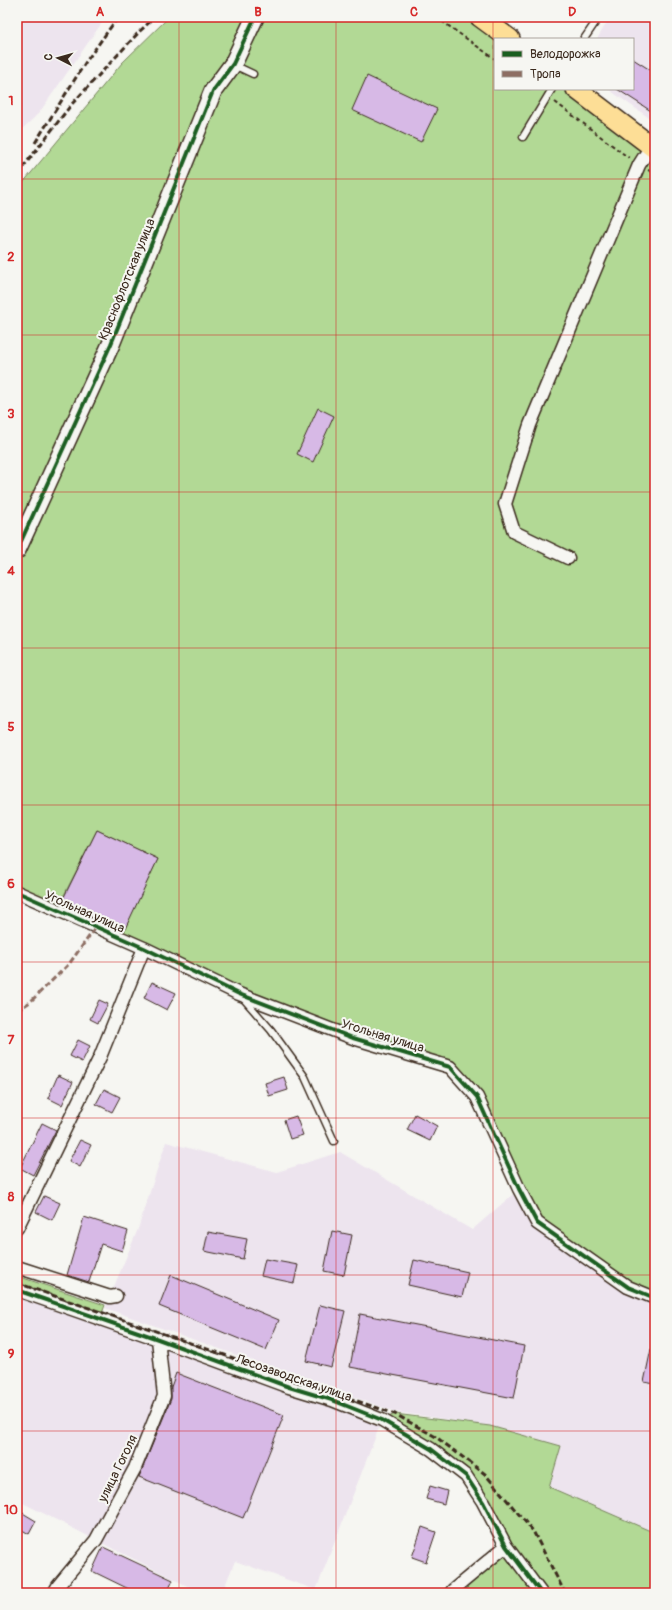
<svg xmlns="http://www.w3.org/2000/svg" width="672" height="1610" viewBox="0 0 672 1610" font-family="Pangolin,sans-serif">
<style>
.built{fill:#ede4ee}
.green{fill:#b2d995;stroke:#76825a}
.building{fill:#d7b9e6;stroke:#3b2a1e}
.lines{fill:none;stroke-linecap:round;stroke-linejoin:round}
.lane-casing{stroke:#3b2a1e;stroke-width:9}
.street-casing{stroke:#3b2a1e;stroke-width:15}
.secondary-casing{stroke:#3b2a1e;stroke-width:20}
.primary-casing{stroke:#3b2a1e;stroke-width:22}
.path{stroke:#3b2a1e;stroke-width:2;stroke-dasharray:4 3;stroke-linecap:butt}
.lane{stroke:#f6f6f2;stroke-width:6}
.street{stroke:#f6f6f2;stroke-width:12}
.secondary{stroke:#f6f6f2;stroke-width:17}
.primary{stroke:#fdde96;stroke-width:19}
.rail{stroke:#3b2a1e;stroke-width:3;stroke-dasharray:6 3;stroke-linecap:butt}
.quiet{stroke:#8d6e63;stroke-width:3;stroke-dasharray:6 3;stroke-linecap:butt}
.cycleway-casing{stroke:#f6f6f2;stroke-width:6}
.cycleway{stroke:#1b5e20;stroke-width:4}
.grid{fill:none;stroke:#d62828;stroke-width:1;stroke-opacity:0.55}
.labels{text-anchor:middle;stroke-width:4;stroke-linejoin:round;paint-order:stroke}
.street-label{font-size:13px;fill:#3b2a1e;stroke:#f6f6f2}
.neatline{fill:none;stroke:#d62828;stroke-width:1.5}
.grid-label{font-size:13px;text-anchor:middle;font-weight:bold;fill:#d62828}
</style>
<rect width="100%" height="100%" fill="#f6f6f2"/>
<filter id="ink" filterUnits="userSpaceOnUse"><feTurbulence type="fractalNoise" baseFrequency=".025" numOctaves="2"/><feDisplacementMap in="SourceGraphic" scale="8" xChannelSelector="R" yChannelSelector="G"/><feConvolveMatrix kernelMatrix="1 2 1 2 8 2 1 2 1" color-interpolation-filters="sRGB"/></filter>
<g filter="url(#ink)">
<path class="built" d="M17,17h89l-67,96 -22,21z
M610,17h45v105l-47,-33h25v-50h-36z
M166,1142l111,30 63,-20 132,78 47,-41 136,109v235l-106,-46 11,-41 -70,-20 -94,-14 -291,-104 33,-79z
M17,1290l365,130 -66,170 -81,-29 -13,32h-21l-184,-93z"/>
<path class="green" d="M169,17h311l15,22v50h81l79,60v1149l-118,-75 -60,-126 -27,-30 -97,-29 -233,-101 38,-78 -61,-29 -40,79 -40,-17v-702l105,-127z
M17,1276l88,29 -5,14 -83,-29z
M395,1414l95,12 71,20 -12,41 106,46v60h-204l55,-47 -40,-70 -84,-56z"/>
<path class="building" d="M633,59l22,14v31l-4,7 -34,-22h16z
M367,76l70,33 -16,33 -69,-32z
M318,408l16,8 -21,46 -16,-8z
M97,830l61,29 -34,72 -63,-28z
M152,982l24,11 -9,17 -23,-12z
M99,1000l9,4 -10,19 -8,-4z
M78,1040l12,6 -8,16 -12,-6z
M58,1075l15,7 -11,23 -14,-7z
M284,1077l4,13 -19,6 -4,-13z
M104,1089l16,8 -8,15 -16,-8z
M415,1114l22,12 -7,15 -23,-11z
M296,1116l7,19 -13,4 -6,-19z
M42,1123l14,7 -23,45 -13,-7z
M80,1140l11,5 -11,22 -11,-6z
M44,1196l16,7 -8,17 -16,-8z
M84,1217l44,14 -6,20 -21,-7 -12,38 -22,-7z
M332,1231l20,4 -8,40 -20,-4z
M208,1232l39,7 -4,20 -39,-8z
M265,1259l33,6 -4,18 -33,-7z
M414,1260l54,12 -6,25 -54,-12z
M171,1275l108,45 -13,30 -107,-44z
M320,1305l25,6 -14,56 -25,-6z
M360,1314l164,32 -10,52 -164,-31z
M651,1349h4v35l-11,-2z
M176,1373l108,42 -41,103 -104,-41 32,-78v-12z
M430,1486l17,5 -3,13 -18,-5z
M21,1512l15,9 -7,13 -12,-7v-8z
M422,1527l14,5 -10,30 -14,-5z
M103,1547l70,33 -6,13h-30l-45,-22z"/>
<g class="lines">
<g class="lane-casing">
<path id="lane" d="M584,39l15,-22
M234,65l19,9
M523,137l29,-48
M243,998l28,32 34,47 29,64"/>
</g>
<g class="street-casing">
<path id="street" d="M568,558l-54,-26 -9,-28 25,-79 109,-260 12,-19
M17,892l127,56 95,46 114,44 97,29 27,30 42,92 18,34 91,64 27,11
M17,1228l83,-171 44,-109
M17,1267l93,30 6,-1
M17,1290l141,49 131,48 43,13 50,20 49,29 35,27 17,26 23,44 35,47
M54,1593l4,-7 38,-46 39,-72 29,-72 -6,-57
M451,1593l2,-3 53,-44"/>
</g>
<g class="secondary-casing">
<path id="secondary" d="M17,550l94,-206 102,-253 20,-27 22,-47"/>
</g>
<g class="primary-casing">
<path id="primary" d="M480,17l30,22
M576,89l79,60"/>
</g>
<path class="path" d="M436,17l59,42
M555,102l74,56
M648,170l7,3"/>
<use href="#lane" class="lane"/>
<use href="#street" class="street"/>
<use href="#secondary" class="secondary"/>
<use href="#primary" class="primary"/>
<path class="rail" d="M17,27l7,-10
M35,143l50,-80 33,-46
M17,175l54,-70 69,-74 15,-14
M17,1283l378,131 41,23 49,37 48,57 32,62"/>
<path class="quiet" d="M17,1011l13,-9 39,-38 27,-37"/>
<g class="cycleway-casing">
<path id="cycleway" d="M17,550l94,-206 102,-253 20,-27 22,-47
M17,892l127,56 95,46 114,44 97,29 27,30 42,92 18,34 91,64 27,11
M17,1290l141,49 131,48 43,13 50,20 49,29 35,27 17,26 23,44 35,47"/>
</g>
<use href="#cycleway" class="cycleway"/>
</g>
</g>
<path class="grid" d="M179,17v1576M336,17v1576M493,17v1576M17,179h638M17,335h638M17,492h638M17,648h638M17,805h638M17,962h638M17,1118h638M17,1275h638M17,1431h638"/>
<g class="labels">
<g class="street-label">
<text transform="translate(126 279) rotate(-68)" y="5">Краснофлотская улица</text>
<text transform="translate(85 911) rotate(24)" y="5">Угольная улица</text>
<text transform="translate(383 1035) rotate(17)" y="5">Угольная улица</text>
<text transform="translate(294 1377) rotate(19)" y="5">Лесозаводская улица</text>
<text transform="translate(117 1468) rotate(-64)" y="5">улица Гоголя</text>
</g>
</g>
<rect width="672" height="1610" fill="none" stroke="#f6f6f2" stroke-width="44"/>
<rect x="494" y="38" width="140" height="52" fill="#f6f6f2" stroke="#aba49d"/>
<rect x="502" y="51" width="20" height="6" fill="#1b5e20" stroke="#aba49d"/>
<text x="530" y="58" font-size="12" fill="#3b2a1e">Велодорожка</text>
<rect x="502" y="71" width="20" height="6" fill="#8d6e63" stroke="#aba49d"/>
<text x="530" y="78" font-size="12" fill="#3b2a1e">Тропа</text>
<g transform="translate(58 58) rotate(276)" stroke="#f6f6f2" stroke-width="3" paint-order="stroke">
<path d="M0-3L7 15L0 10L-7 15Z" fill="#3b2a1e"/>
<text y="-6" font-size="11" font-weight="bold" text-anchor="middle" fill="#3b2a1e">С</text>
</g>
<rect x="22" y="22" width="628" height="1566" class="neatline"/>
<g class="grid-label">
<text x="100" y="16">A</text>
<text x="258" y="16">B</text>
<text x="414" y="16">C</text>
<text x="572" y="16">D</text>
<text x="11" y="105">1</text>
<text x="11" y="261">2</text>
<text x="11" y="418">3</text>
<text x="11" y="575">4</text>
<text x="11" y="731">5</text>
<text x="11" y="888">6</text>
<text x="11" y="1044">7</text>
<text x="11" y="1201">8</text>
<text x="11" y="1358">9</text>
<text x="11" y="1514">10</text>
</g>
</svg>
